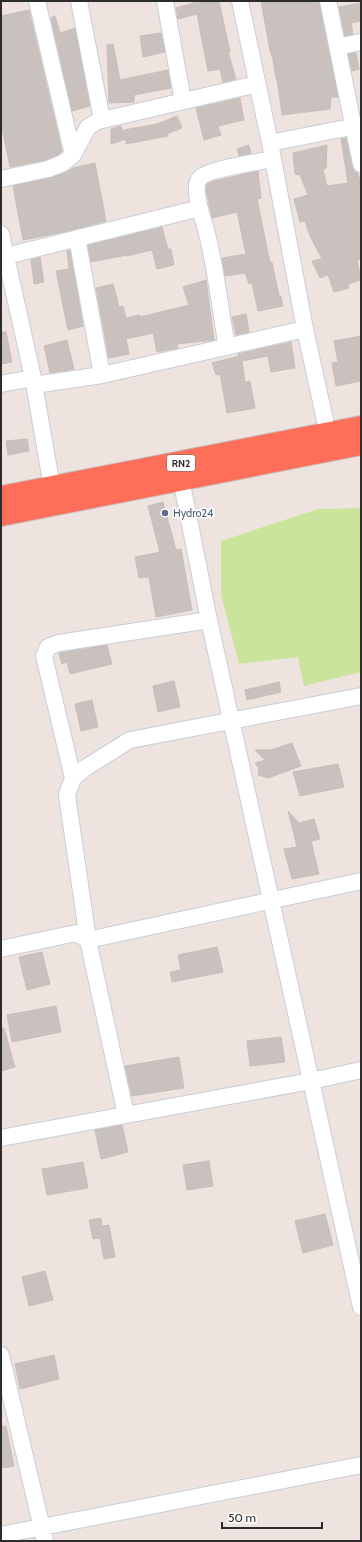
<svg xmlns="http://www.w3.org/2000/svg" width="362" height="1542" viewBox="0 0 362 1542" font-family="Cabin,sans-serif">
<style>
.green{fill:#cae49c}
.building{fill:#c9c1be;stroke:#c9beb8}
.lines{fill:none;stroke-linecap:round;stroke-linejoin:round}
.street-casing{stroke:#c7ced6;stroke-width:18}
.highway-casing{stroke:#c4c4c4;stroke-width:24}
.street{stroke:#fff;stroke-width:16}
.highway{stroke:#fe6f5a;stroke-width:22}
.service-dot{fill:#5c6f8a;stroke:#fff;stroke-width:1.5}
.labels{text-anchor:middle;stroke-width:3;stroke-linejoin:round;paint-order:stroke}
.shield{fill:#fff;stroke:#6b6b6b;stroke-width:1}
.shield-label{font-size:10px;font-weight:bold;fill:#2c2c2c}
.service-label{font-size:11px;fill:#4e5e75;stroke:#fff;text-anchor:start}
</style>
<rect width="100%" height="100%" fill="#eee3df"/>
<path class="green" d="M361,508v164l-57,14 -6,-29 -59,7 -18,-69v-54l97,-32z"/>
<path class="building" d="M194,1h25l11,51h-2l8,27 -13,3 -3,-13 -12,2 -11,-57 -19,5 -2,-11 18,-5z
M261,1h58l19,96h-7l-1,12 -48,6 -5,-36h-1l-3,-19 -3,-10z
M361,3v18l-10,2 2,11 -8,2 -6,-29z
M29,10l33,141 -4,4 -13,5 -35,7 -9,-44v-107z
M55,16l5,17 15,-5 15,78 -18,5 -21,-93z
M161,33l4,19 -22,5 -3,-21z
M113,44l7,36 48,-10 3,18 -37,7v7l-25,1 -2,-58z
M356,53l3,16 -7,2 -4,-17z
M240,98l4,22 -26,6 3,9 -17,5 -8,-32z
M177,116l5,12 -15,6 1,2 -42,8v-5l-15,5v-15l10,-3 4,11 -1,-7 33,-6z
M346,138l6,28 2,5 4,2 3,13v73l-4,1 4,20 -13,4 1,4 -15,4 -6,-17 -8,3 -8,-17 10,-2 -12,-23 -5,-15 -5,1 -6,-23 14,-4 -8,-20 -5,-1 -2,-21 34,-8 -1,23 -3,2 4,16 21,-3 -7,-44z
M249,145l2,8 -12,3 -2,-7z
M95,163l11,58 -42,11 -41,8 -10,-54 37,-8 17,-6 6,-4z
M258,171l3,27 -4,1 13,64 2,-1 7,34h2l2,10 -25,5 -6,-28 -3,1 -4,-11 -20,3 -3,-18 24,-4 -9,-42 -25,6 -6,-29 1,-5 8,-3z
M162,227l6,22h3l3,16 -17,4 -5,-19 -25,6v-1l-36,7 -3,-17z
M70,250l13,76 -15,4 -12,-59 13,-2 -2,-18z
M40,257l4,25 -10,2 -3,-24z
M206,280l8,60 -37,4 1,4 -21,4 -4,-19 -27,6 3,15 -20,4 -13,-70 17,-4 6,23 4,-1 3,12 14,-3v2l49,-12 -6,-18z
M246,314l3,18 -13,3 -4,-18z
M1,332h5l6,30 -11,2z
M361,336v45l-25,5 -4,-23 6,-1 -4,-21z
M67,340l7,29 -24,4 -6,-27z
M291,342l4,26 -24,4 -3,-16 -26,5 3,21 5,-1 5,27 -28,5 -7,-39 -4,1 -4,-12 27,-7 -1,-2z
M27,439l2,12 -21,4 -2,-14z
M163,502l13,48 5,-1 11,61 -36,7 -7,-40 -10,1 -4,-21 25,-5 -12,-46z
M107,645l5,19 -42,10 -3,-12 -5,2 -3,-11z
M174,681l6,26 -22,5 -5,-26z
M279,682l2,10 -34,8 -2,-10z
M92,700l6,27 -17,4 -6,-27z
M292,743l9,23 -33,12 -10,-3 1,-7 -4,-5 10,-3 -10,-10h16z
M338,764l6,23 -44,9 -7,-24z
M288,811l11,12 15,-4 6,20 -9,2 8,33 -27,5 -8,-30 13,-2z
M217,947l6,25 -51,10 -2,-10 11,-2 -3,-15z
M42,952l8,32 -23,6 -8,-33z
M56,1006l5,26 -49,10 -5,-27z
M1,1028h3l11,39 -14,4z
M281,1037l4,25 -35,4 -3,-25z
M179,1057l5,31 -52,8 -7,-30z
M122,1125l6,27 -27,7 -6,-29z
M209,1161l4,25 -26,4 -4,-25z
M83,1162l5,26 -41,7 -5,-26z
M325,1214l8,31 -30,8 -8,-32z
M101,1218l1,8 7,-1 6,32 -11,2 -4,-21 -7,1 -4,-19z
M45,1271l8,29 -24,6 -7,-29z
M54,1355l5,24 -39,10 -5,-25z
M6,1426l8,40 -13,2v-41z"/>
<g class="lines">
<g class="street-casing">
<path id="street" d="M37,1l36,154
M79,1l23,119
M165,1l18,100
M240,1l30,142 35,186 23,105
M328,1l33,163
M337,47l24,-5
M270,143l91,-18
M1,179l47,-10 15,-6 10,-8 15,-28 10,-6 159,-37
M1,234l32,144 19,109
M77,238l25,137
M6,256l194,-48
M227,347c-7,-38 -11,-80 -21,-117 -3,-12 -15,-42 -6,-52 7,-9 59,-16 73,-19
M1,384l32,-6
M34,385l68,-10 203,-46
M181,479l28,141 152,687
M73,778l-29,-122 4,-9 11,-4 150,-23
M1,949l75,-16 12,7 273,-59
M126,1115l-38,-175 -21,-145 6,-17 12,-10 45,-28 231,-44
M1,1138l310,-57 50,-11
M1,1355l44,186
M1,1535l360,-70"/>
</g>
<g class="highway-casing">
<path id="highway" d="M1,497l360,-70
M1,515l360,-71"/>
</g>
<use href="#street" class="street"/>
<use href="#highway" class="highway"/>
</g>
<circle class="service-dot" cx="165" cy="513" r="4"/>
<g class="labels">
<rect class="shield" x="167" y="455" width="28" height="16" rx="3"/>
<g class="shield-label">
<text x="181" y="467">RN2</text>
</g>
<g class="service-label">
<text x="173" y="517">Hydro24</text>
</g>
</g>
<rect width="362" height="1542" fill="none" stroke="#2c2c2c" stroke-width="4"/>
<path d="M222 1522v6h100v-6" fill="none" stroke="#2c2c2c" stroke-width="2"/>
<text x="228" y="1522" font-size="12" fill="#2c2c2c" stroke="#ffffff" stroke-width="3" paint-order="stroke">50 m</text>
</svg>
